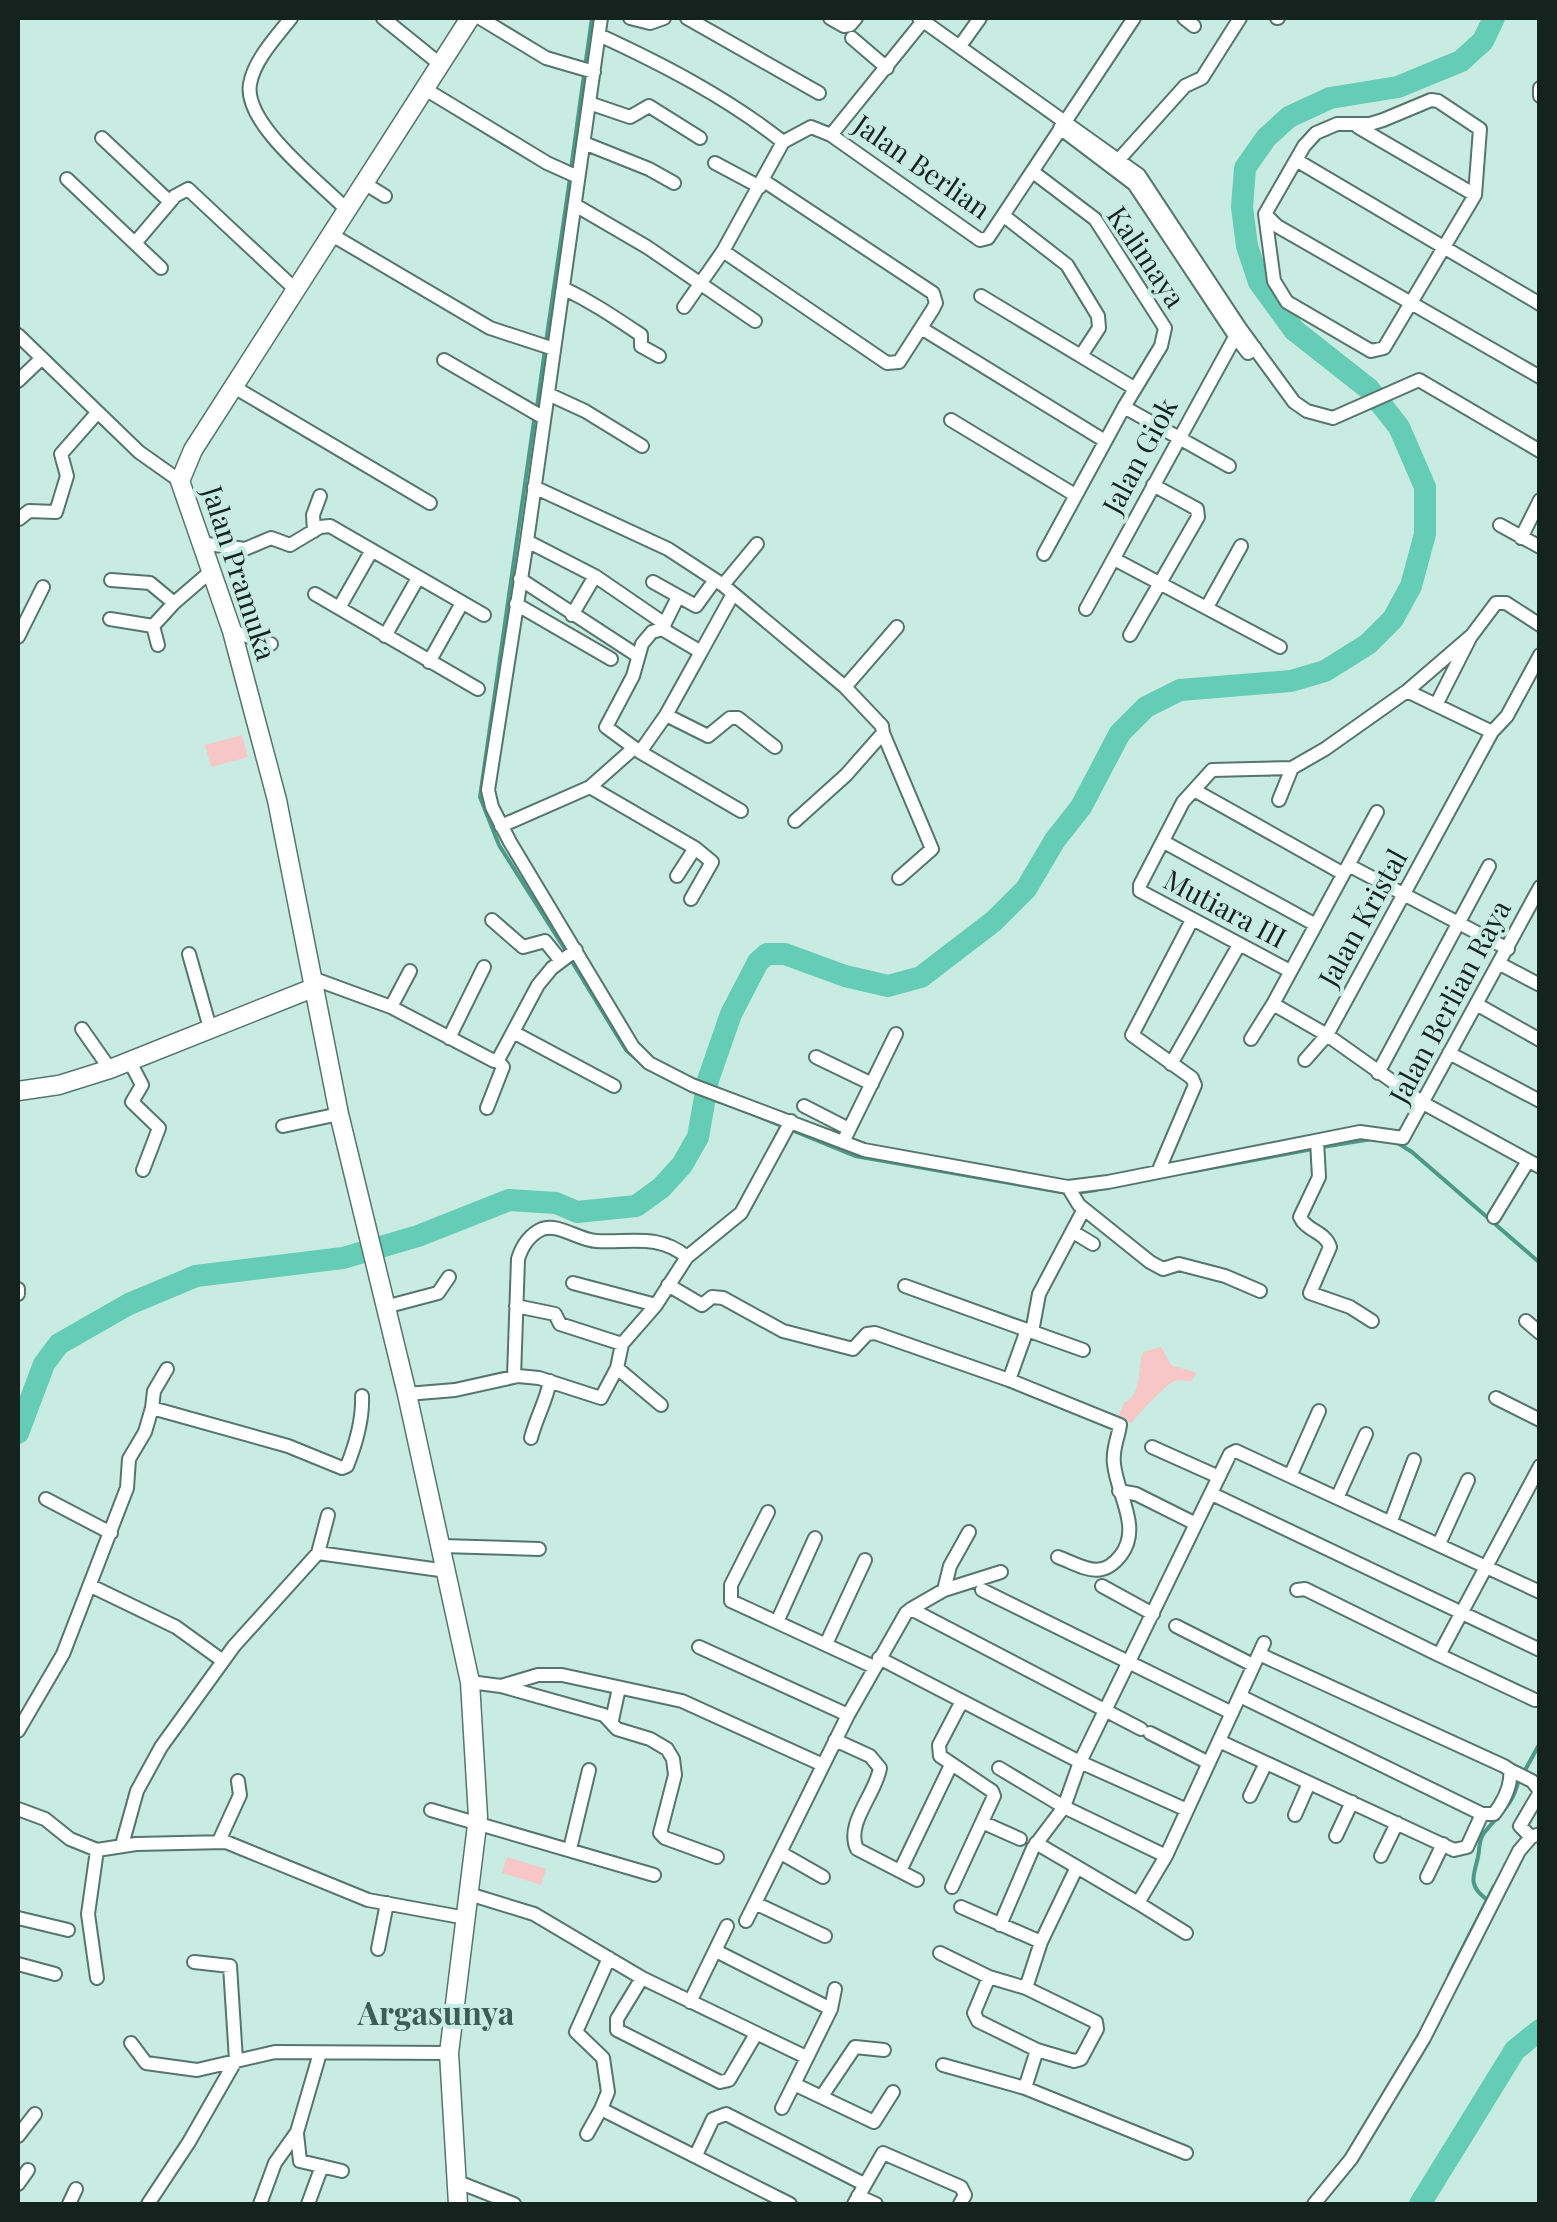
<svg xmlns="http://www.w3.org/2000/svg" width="1557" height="2222" viewBox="0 0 1557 2222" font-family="'Playfair Display',serif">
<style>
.green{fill:#f7c6c6}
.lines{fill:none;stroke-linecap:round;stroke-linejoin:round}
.stream{stroke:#4d9988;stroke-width:4}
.river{stroke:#65ccb5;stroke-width:22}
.street-casing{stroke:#55756d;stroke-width:16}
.secondary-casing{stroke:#55756d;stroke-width:21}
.street{stroke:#fff;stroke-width:12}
.secondary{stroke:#fff;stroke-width:18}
.labels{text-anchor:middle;stroke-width:8;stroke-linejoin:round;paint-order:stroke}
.street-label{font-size:28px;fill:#15231f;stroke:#c8ece2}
.quarter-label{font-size:32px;font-weight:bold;fill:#3d5c54;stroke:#c8ece2}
</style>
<rect width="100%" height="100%" fill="#c8ece2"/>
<path class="green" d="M242,735l6,22 -37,10 -6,-22z
M1161,1347l10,18 26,8 -6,8c-5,0 -11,-1 -17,0 -6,2 -39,36 -42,42l-14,-6 6,-14c19,-9 13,-34 19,-51z
M507,1857l39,12 -5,16 -39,-12z"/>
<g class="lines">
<path class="stream" d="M585,67l7,-49
M571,169l13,-94
M546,342l24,-164
M537,407l8,-58
M534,421l-54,376 19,48 67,106
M571,960l55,90 22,19
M697,1093l23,9
M748,1112l107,44 211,37
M1396,1142l16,10 128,111
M1322,1147l50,-8
M1189,1172l124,-23
M1076,1193l20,-3
M1524,1772l16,-29
M1486,1899c-19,-15 -12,-23 -8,-42 2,-9 0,-16 6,-24 16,-21 28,-25 35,-54
M1449,1975l45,-89"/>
<path class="river" d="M18,1433l26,-69 15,-20 70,-40 67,-28 147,-18 75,-22 91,-36 47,3 21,9 59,-6 25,-18 21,-23 16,-28 10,-57 23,-66 27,-52 9,-8h18l60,22 43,10 33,-9 73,-56 32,-32 29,-49 26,-33 39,-74 26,-26 34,-17 111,-9 34,-10 43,-27 25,-25 18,-33 14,-52v-47l-26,-60 -30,-38 -75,-59 -35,-48 -12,-36 -5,-39 3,-39 21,-30 23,-21 41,-19 68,-11 63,-26 22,-20 11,-23
M1420,2204l95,-154 25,-20"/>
<g class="street-casing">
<path id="street" d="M291,18c-14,18 -37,42 -41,66 -7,40 70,98 97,126
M383,18l58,47
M480,18l66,40 48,14
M601,18l-74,523 -39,249 4,17 18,35 123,205 16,16 43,22 172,65 204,37 40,-5 252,-50 43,6 137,-251
M630,18l20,5 14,-5
M687,18l132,75
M830,18l14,8 6,-1 6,-7
M919,18l220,157 101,153 54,74 13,9 26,7 86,-38 121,71
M1184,18l10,8
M1277,18h1
M599,35c63,29 129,63 184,107
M852,38l35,30
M960,46l20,-28
M1540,88v8
M425,89l122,74 31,14
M1431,100l7,1 42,28 -5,66 -91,153 -13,3 -84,-49 -13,-21 -9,-67 39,-68 12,-13 21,-9h33l13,-4z
M589,103l41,14 19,-11 51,32
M1358,127l117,68
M1060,128l74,56 101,152 13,17 7,-5
M831,135l92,-114
M102,138l68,64
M584,143l65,26 25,14
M1296,160l244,144
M715,163l45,24
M1113,166l72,-80 17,-8 38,-60
M1033,172l62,47 70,109 -4,18 -37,61 105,59
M67,179l94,89
M364,183l21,13
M575,205l72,42 108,74
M1265,214l12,12 263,151
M1004,216l63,49 31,51 1,12 -17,26
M332,235l158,93 64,21
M135,243l40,-47 13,-7 108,101
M723,251l164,112 12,-1 34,-53 3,-6 -3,-10 -169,-112
M563,288c29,14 51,29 78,47v11l18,10
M981,296l153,92
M684,307l39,-56 60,-109 28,-15 20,8 149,105 8,-2 146,-220
M921,328l184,113
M18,335l121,117 41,29
M444,360l100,58
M18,381l24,-23
M234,387l196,116
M548,394l37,17 57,35
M951,420l124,75
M534,487l134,62 55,36 122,102 37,39 1,7 -37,42 -51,46
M19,519l10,-8 27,1 11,-36 -6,-22 36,-41
M1500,525l40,22
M314,531l-1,-16 7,-19
M1521,538l19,-38
M527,541l68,35 70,48
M200,543l45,6 26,-11 19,7 30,-18 10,-1 154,89
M372,550l-33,58 139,81
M1044,554l80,-147
M1114,559l166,88
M520,579l118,77
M111,580l39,3 24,20
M653,582l43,24 19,-26
M723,585l34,-41
M315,594l24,14
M516,604l95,55
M1207,607l34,-61
M1086,609l154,-281
M572,615l23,-39
M110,619l43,7 21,-23 36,-31
M153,626l5,19
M662,629l-10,3 -10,12 -9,32 -27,51 34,25 101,59
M232,631l39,13
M1130,635l68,-118 -1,-8 -44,-24
M385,636l33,-58
M18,637l25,-50
M701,652l32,-58
M429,662l33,-59
M845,687l52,-60
M1407,691l85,41
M1437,703l33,-65
M666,715l42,21 22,-18h8l37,29
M883,733l49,116 -33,29
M640,752l26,-37 35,-63 -39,-23 16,-32
M590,787l105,61 17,14 -21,37
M1194,790l148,83
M1279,800l13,-32
M501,826l89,-39 44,-39
M1164,842l150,82
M1350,866l158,83
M677,876l18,-28
M492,920l31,27 22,-6 16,20
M189,954l21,74
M1500,964l40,21
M1290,971l-150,-80v-6l43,-83 29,-32 80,-2 33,-19 82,-58 65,-56 24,-32h10l34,22
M312,978l79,29 103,54 5,-3 39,-73 14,-17 24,-18
M1273,1004l54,31 96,68 117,64
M1478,1005l62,35
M391,1007l19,-36
M82,1029l28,40
M513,1032l101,54
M449,1038l35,-71
M1251,1039l22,-35 104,-192
M1449,1053l91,48
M816,1057l56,27
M1305,1060l22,-25 165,-303 15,-16 33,-61
M130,1062l12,23 -10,17 27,26 -16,42
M1171,1064l68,-119
M1378,1073l111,-207
M804,1106l45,23
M487,1108l16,-41 -6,-7
M283,1126l56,-12
M1317,1141l2,36 -19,40c6,14 25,14 30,30l-20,46 40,14 22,14
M843,1142l53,-108
M1158,1172l37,-87 -3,-7 -60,-43 60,-115
M1068,1187l11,18 71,57 13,7 16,-5 46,12 35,15
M1494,1217l34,-56
M1073,1232l20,12
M573,1283l83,22
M668,1285l34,20 10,-8 11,1 60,33 70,18 14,-15 8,-1 134,47
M905,1286l122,44 -18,50 111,45c-2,14 -8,24 -6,39 3,31 28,63 7,91 -20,26 -37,12 -63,2
M18,1289v5
M516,1306l39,8 5,10 62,20
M385,1307l53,-14 11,-16
M1526,1321l14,12
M1027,1330l56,20
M1032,1332l7,-38 45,-85
M617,1368l44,37
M514,1377l4,-118c4,-13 11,-24 24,-30 16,-6 37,11 54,12 34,2 62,-8 91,16
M407,1394l48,-4 63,-14 21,2 62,20 16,-30 5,-24 34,-39 31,-48 54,-44 50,-92
M1496,1398l44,22
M152,1408l2,-17 13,-22
M531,1438c5,-20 15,-36 19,-57
M1152,1447l67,30
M1291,1474l28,-63
M1119,1491l17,3 60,30
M1212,1494l328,156
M1338,1496l28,-62
M46,1499l65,34
M768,1512l-37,73v16l143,66
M1391,1521l23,-61
M1439,1544l29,-64
M442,1546l97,3
M318,1553l10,-38
M91,1586l85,41 47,34
M1102,1586l51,28
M944,1590l6,-24 19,-34
M982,1590l250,123
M1297,1590l8,-1 134,66 101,-189
M911,1609l33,-19 57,-18
M777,1622l38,-84
M1176,1626l77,39
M826,1644l39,-84
M699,1647l149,68
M1439,1655l96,45
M879,1658l201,104 150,-308 6,-3 304,141
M470,1682l31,4 37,-11h24l120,26 141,64
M501,1686l103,29 13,14 33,10 17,10 6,10 2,16 -15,58 5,5 52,19
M1240,1696l242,118h12c9,-12 18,-28 16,-44l-6,-4 -245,-112
M612,1720l7,-32
M18,1731l45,-77 64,-166 2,-29 16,-27 7,-24 136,38 54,22 5,-2c8,-20 16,-48 15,-70
M1150,1733l59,30
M835,1740l35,16 10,12c-4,26 -35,55 -23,81l60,31
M1219,1741l235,109 13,-3 15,-33
M999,1768l65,39 102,49
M1510,1770l22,11 8,10
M1250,1796l16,-33
M18,1809l27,10 25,20 27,11 39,-6 90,-2 142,58 98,18
M431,1810l223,65
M1295,1815l14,-32
M984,1823l36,16
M1336,1836l16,-34
M1531,1837l-11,-11 20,-34
M219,1841l21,-46 -2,-14
M1036,1843l41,24
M122,1845l15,-54 24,-44 73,-101 84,-93 129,18
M570,1849l19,-79
M97,1850l-9,64 9,64
M781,1853l42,24
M1381,1856l16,-33
M900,1871l51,-106
M1427,1877l16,-33
M952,1887l42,-91 -2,-5 -52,-35 -1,-11 22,-42
M469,1894l65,20 108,64 164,79
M1138,1903l48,30
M961,1907l80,35
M18,1918l50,12
M746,1921l9,-18
M1000,1925l33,-77 31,-41 16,-45 107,48
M825,1936l-70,-33 93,-188 58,-102 5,-4 230,120
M378,1949l9,-46
M716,1951l115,58
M940,1953l49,24
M609,1958l-33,74 27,26 5,34 -7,17 189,95
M18,1964l37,10
M642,1978l-25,41v11l103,52 9,-2 27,-46
M1026,1988l70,34 1,7 -16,30 -7,2 -37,-11
M835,1989l-4,20 -37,75 80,38 19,-30
M690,2002l37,-76
M131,2043l15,20 51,7 78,-18 174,1
M943,2065l82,23
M822,2096l33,-49 29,3
M782,2108l12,-24
M297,2134l3,27 42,10
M587,2134l14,-25
M18,2136l17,-22
M1186,2153l-161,-65 12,-38 -59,-29 -4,-8 15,-36 37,11 15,-46 36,-75 61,36 28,-47 98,-213
M696,2155l17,-36 13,-5 138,70
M458,2182l56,22
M18,2184l10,-14
M858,2196l18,8
M69,2204l7,-15
M148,2204l41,-62 47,-82 -6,-94 -36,-4
M260,2204l15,-41 22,-31 23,-79
M308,2204l14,-38
M854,2204l29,-51 78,34 4,8 -5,9
M1314,2204l37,-45 73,-121 95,-187 12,-14 9,-3"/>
</g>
<g class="secondary-casing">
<path id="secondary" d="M18,1091l41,-6 51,-16 203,-81
M458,2204l-9,-151 29,-236 -8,-135 -63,-288 -68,-280 -62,-314 -45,-169 -52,-150 13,-31 277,-432"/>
</g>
<use href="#street" class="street"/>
<use href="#secondary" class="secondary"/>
</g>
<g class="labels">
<g class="street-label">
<text transform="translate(922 167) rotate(35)" y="10">Jalan Berlian</text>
<text transform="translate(1146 257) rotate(56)" y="10">Kalimaya</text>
<text transform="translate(1140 456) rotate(-62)" y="10">Jalan Giok</text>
<text transform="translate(239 573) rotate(72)" y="10">Jalan Pramuka</text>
<text transform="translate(1225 909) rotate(28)" y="10">Mutiara III</text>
<text transform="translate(1363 918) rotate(-61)" y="10">Jalan Kristal</text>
<text transform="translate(1450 1002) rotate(-62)" y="10">Jalan Berlian Raya</text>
</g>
<g class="quarter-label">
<text x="436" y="2025">Argasunya</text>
</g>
</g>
<rect width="1557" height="2222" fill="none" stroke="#15231f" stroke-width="40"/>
</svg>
